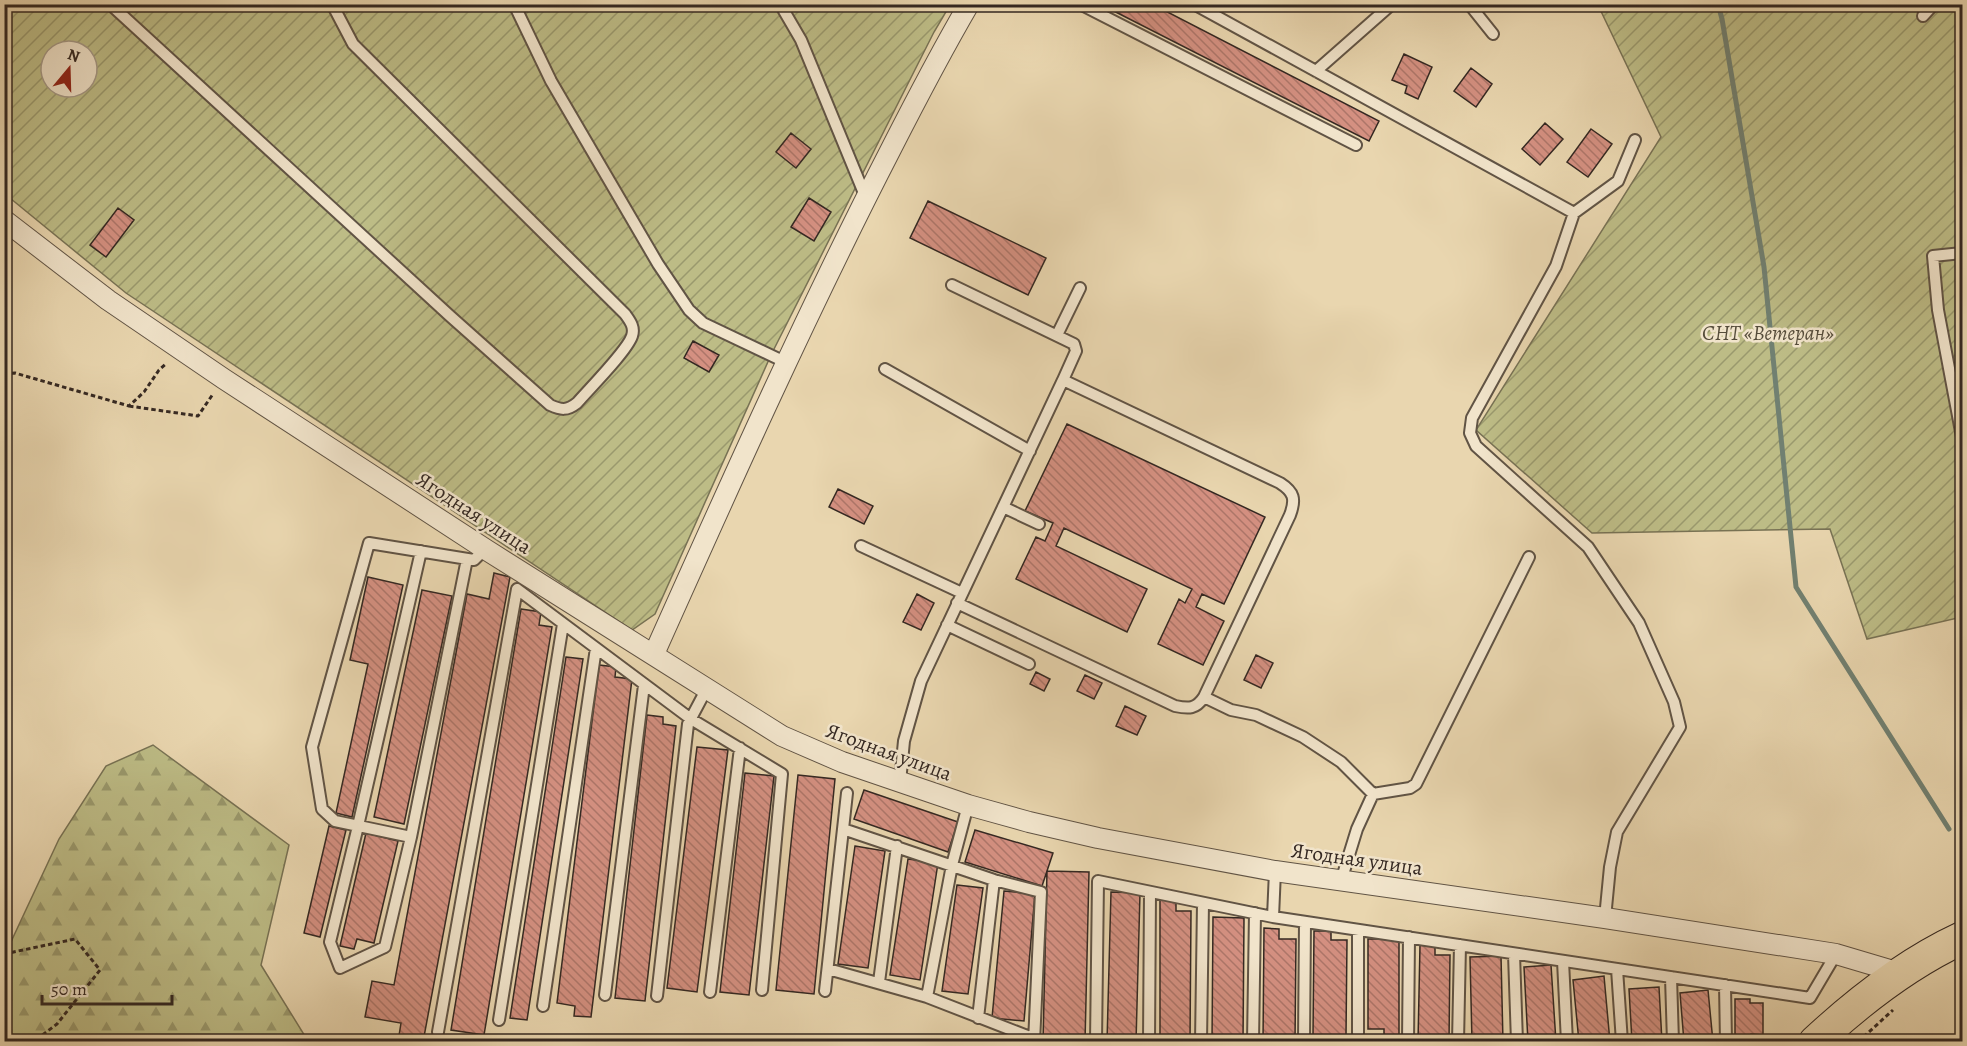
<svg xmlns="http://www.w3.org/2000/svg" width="1967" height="1046" viewBox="0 0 1967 1046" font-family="Alegreya,serif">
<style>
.forest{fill:url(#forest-firs);stroke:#787254;stroke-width:1.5}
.garden{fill:url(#garden-furrows);stroke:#787254;stroke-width:1.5;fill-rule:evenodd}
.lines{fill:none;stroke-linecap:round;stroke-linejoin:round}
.stream{stroke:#718071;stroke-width:5}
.building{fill:url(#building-back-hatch);stroke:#342822;stroke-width:1.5}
.service-casing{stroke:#615445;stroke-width:14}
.minor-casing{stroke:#615445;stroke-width:22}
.primary-casing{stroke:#342822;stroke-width:34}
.path{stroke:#342822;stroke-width:3;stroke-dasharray:4.5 3;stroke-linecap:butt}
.service{stroke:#f1e4cb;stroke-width:10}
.minor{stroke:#f1e4cb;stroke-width:20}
.primary{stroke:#e9d6af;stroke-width:32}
.labels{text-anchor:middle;stroke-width:5;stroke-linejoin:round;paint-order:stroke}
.park-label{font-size:21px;font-style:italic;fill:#564d3b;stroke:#f1e4cb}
.street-label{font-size:21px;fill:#342822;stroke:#f1e4cb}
</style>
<defs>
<pattern id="forest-firs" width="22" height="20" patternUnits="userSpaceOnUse" patternTransform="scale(1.5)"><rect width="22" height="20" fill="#bdbc86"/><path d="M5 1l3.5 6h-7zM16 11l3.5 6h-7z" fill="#9a996d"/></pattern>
<pattern id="garden-furrows" width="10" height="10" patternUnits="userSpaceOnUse" patternTransform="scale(1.5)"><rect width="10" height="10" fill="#bdbc86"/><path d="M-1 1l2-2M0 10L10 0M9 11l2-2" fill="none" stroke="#9a996d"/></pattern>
<pattern id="building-back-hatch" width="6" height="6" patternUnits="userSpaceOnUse" patternTransform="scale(1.5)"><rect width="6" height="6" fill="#d49081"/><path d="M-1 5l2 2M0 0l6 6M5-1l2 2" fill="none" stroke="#ad7669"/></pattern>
</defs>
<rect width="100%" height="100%" fill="#e9d6af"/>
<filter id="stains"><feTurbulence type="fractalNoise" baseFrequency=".00333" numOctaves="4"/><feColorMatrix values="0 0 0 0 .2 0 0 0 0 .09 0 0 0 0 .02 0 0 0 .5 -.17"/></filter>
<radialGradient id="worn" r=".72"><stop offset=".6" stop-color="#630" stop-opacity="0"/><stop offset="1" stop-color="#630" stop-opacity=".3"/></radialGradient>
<path class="forest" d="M153,745l136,100 -28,120 47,76h-303v-91l4,-4 50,-107 47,-73z"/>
<path class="garden" d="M4,5h946l-16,27 -163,323 -116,259 -23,16 -506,-337 -121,-99zM51,51h36v36h-36z
M1598,5h364v612l-95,22 -37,-110 -238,4 -116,-103 185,-293z"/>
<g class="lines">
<path class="stream" d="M1718,4l4,15 42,248 32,320 153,242"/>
</g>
<path class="building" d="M1100,4h52l227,117 -10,20z
M1404,54l28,13 -14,32 -13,-6 2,-7 -15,-6z
M1471,68l21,16 -16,23 -22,-16z
M1545,123l18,16 -23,26 -18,-16z
M1591,129l21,15 -24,33 -21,-15z
M791,133l20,16 -15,19 -20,-16z
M809,198l22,14 -17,29 -23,-14z
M928,201l118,57 -18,37 -118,-57z
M118,208l16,12 -28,37 -16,-12z
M693,341l26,14 -10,17 -25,-14z
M1067,424l198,93 -41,87 -22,-10 -6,13 28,14 -21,44 -45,-21 21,-45 6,4 7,-14 -128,-61 -8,18 91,43 -20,43 -111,-53 20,-42 9,4 8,-18 -28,-12z
M838,489l35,17 -9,18 -35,-17z
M494,573l16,4 -87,465h-25l3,-19 -36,-6 7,-36 22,4 73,-391 22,5z
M368,577l35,8 -51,232 -16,-4 32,-149 -18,-4z
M422,590l30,6 -48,228 -30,-7z
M917,594l17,9 -13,27 -18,-8z
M521,609l20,3 -2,13 13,2 -68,408 -33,-5z
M1256,655l17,8 -12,25 -17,-8z
M566,657l17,2 -56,361 -17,-2z
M599,665l17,2 -1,10 17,2 -41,338 -17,-1 1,-10 -18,-3z
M1036,672l14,7 -6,12 -14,-7z
M1085,675l17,8 -8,16 -17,-8z
M1125,706l21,10 -9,19 -21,-9z
M647,715l16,2v7l13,2 -31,275 -30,-3z
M697,747l31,3 -31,242 -30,-4z
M745,773l29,3 -25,219 -29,-3z
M798,775l37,4 -21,215 -38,-4z
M864,790l94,32 -10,30 -94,-33z
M329,826l17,4 -26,107 -16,-4z
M975,830l78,23 -11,33 -77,-24z
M366,833l32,8 -24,102 -17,-4 -3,10 -14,-3z
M855,846l30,5 -17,117 -30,-4z
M908,859l30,4 -18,117 -30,-5z
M1047,871l42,1 -4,170h-42z
M957,885l26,3 -15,106 -26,-3z
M1004,891l31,3 -11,127 -32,-3z
M1111,892l29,1 -4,149h-29z
M1160,900h16v11h15l-1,131h-30z
M1213,917l31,1 -1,124h-31z
M1264,928l15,1v10h17l-1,103h-32z
M1314,931h17v9h16l-1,96h-33z
M1368,939h31v103h-15v-13h-16z
M1420,945l15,1v9h15l-1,87h-31z
M1501,956l2,86h-31l-2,-85z
M1551,965l5,77h-28l-4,-75z
M1604,976l6,66h-31l-6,-62z
M1659,987l3,55h-30l-3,-53z
M1708,990l5,52h-29l-4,-49z
M1735,999h15v4h13v32l-12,-1v8h-16z"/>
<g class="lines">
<g class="service-casing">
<path id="service" d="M110,4l340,312 100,89c11,5 17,6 27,-2 12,-14 50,-52 55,-67 3,-9 -2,-15 -7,-22l-272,-270 -21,-40
M514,4l37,77 107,183 31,46 14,13 82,39
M780,4l21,36 65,158
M1080,4l276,141
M1194,4l380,209 44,-32 17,-41
M1469,4l24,30
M1923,16l11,-12
M1316,71l76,-67
M1574,213l-18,53 -84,152 -2,15 6,13 112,101 51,76 35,79 6,25 -63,105 -7,35 -5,51
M1962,253l-29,3 5,54 24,127
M952,285l122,59 2,7 -13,29
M1057,335l23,-47
M885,369l145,82
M1003,507l36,17
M861,546l101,47
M421,551l-63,275 -28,116 10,26 45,-21 26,-110 56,-278
M947,625l82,39
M1204,697l27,13 25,5 47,22 38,25 32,32 -16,35 -16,52
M900,782l4,-41 17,-60 142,-301 217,103c14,9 16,16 10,32l-86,182c-8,12 -15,12 -29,9l-218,-103
M1373,794l37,-6 6,-4 113,-227
M843,829l151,51 47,12 -7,150
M411,837l-76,-16 -13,-12 -10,-62 57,-204 105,17 11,-11
M1273,917l2,-46
M1514,954l3,88
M1563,961l4,81
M828,969l99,28 108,42
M1617,969l5,73
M1671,977l2,65
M879,982l18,-136
M1725,985l1,57
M825,991l22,-198
M710,992l30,-244
M605,995l39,-310
M657,996l31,-272 18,-34
M927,997l25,-132 16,-60
M543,1006l53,-358
M978,1018l16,-138
M499,1020l64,-396
M438,1032l79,-443 174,130 91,55 -20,216
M1358,1033v-103
M1096,1042l2,-161 175,36 537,81 26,-44
M1149,1042l1,-150
M1201,1042l2,-139
M1253,1042l2,-129
M1304,1042l1,-120
M1408,1042l1,-105
M1458,1042l2,-97"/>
</g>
<g class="minor-casing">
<path id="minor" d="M4,220l104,80 116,79 261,170 297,187 60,26 126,43 61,17 69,16 177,33 330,47 231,36 64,19
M654,654c76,-170 152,-340 237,-505 25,-49 50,-97 78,-145"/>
</g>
<g class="primary-casing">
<path id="primary" d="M1815,1042c44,-41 93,-79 147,-104"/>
</g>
<path class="path" d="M4,374l11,-1 114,33 15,-14 15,-22 8,-7
M129,406l69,10 15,-22
M4,954l71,-15 25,31 -43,54 -24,18
M1858,1042l35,-32"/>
<use href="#service" class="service"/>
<use href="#minor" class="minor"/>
<use href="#primary" class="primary"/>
</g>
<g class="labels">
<g class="park-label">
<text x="1768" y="340">СНТ «Ветеран»</text>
</g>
<g class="street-label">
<text transform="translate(474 513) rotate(33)" y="7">Ягодная улица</text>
<text transform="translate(889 752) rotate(20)" y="7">Ягодная улица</text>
<text transform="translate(1357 859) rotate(8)" y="7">Ягодная улица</text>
</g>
</g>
<rect width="1967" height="1046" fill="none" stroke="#e9d6af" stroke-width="24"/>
<rect x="6" y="6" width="1955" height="1034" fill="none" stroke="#342822" stroke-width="3"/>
<rect x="12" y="12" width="1943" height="1022" fill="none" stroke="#342822" stroke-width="1.5"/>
<g transform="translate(69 69) rotate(19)"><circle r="28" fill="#f1e4cb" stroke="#a59987" stroke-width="1.5"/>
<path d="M0-4.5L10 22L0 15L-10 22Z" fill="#8f2418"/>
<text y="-9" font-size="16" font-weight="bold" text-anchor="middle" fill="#342822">N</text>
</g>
<path d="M42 995v9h130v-9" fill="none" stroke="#342822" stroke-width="3"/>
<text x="51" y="995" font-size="18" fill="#342822" stroke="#f1e4cb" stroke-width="4.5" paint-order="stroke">50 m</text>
<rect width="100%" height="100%" filter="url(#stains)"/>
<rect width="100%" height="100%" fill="url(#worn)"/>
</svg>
